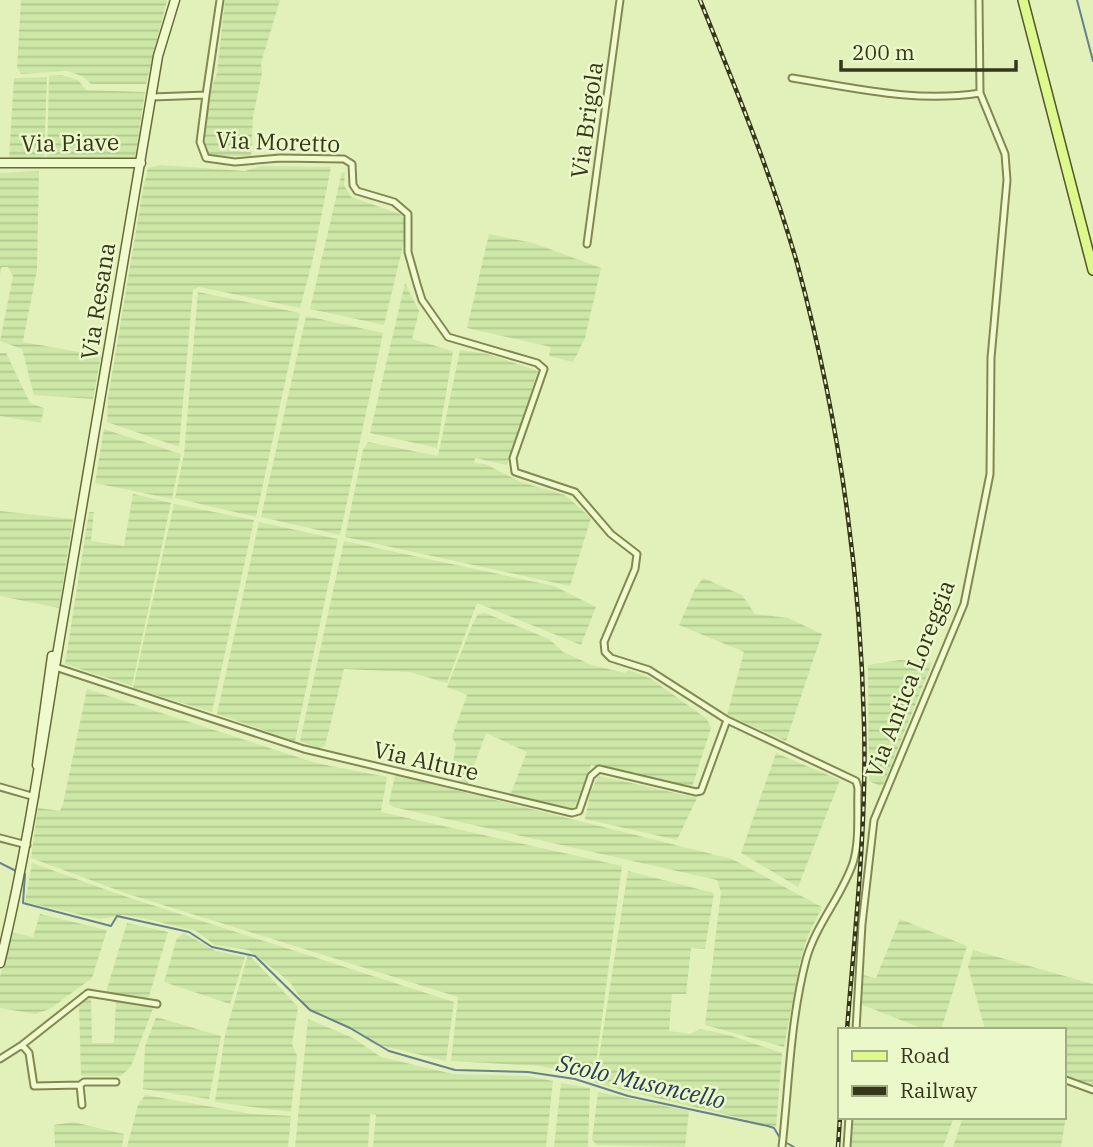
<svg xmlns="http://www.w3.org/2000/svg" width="1093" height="1147" viewBox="0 0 1093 1147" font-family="'IBM Plex Serif',serif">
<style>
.farmland{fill:url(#farmland-rules)}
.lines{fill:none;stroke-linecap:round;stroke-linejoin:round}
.stream{stroke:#66828f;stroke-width:2}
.street-casing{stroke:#838853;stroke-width:9}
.secondary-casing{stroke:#676a37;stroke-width:11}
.primary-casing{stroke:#545529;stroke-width:12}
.street{stroke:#effbcd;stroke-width:5}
.secondary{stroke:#effbcd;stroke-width:8}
.primary{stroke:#ddf88d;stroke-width:9}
.rail-casing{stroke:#35361a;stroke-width:4.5}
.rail{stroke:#ebf8ca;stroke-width:2;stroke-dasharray:5;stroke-linecap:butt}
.labels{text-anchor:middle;stroke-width:5;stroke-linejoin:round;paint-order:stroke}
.street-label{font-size:23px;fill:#35361a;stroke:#ebf8ca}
.water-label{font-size:24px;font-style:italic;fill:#273f57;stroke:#ebf8ca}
</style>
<defs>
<pattern id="farmland-rules" width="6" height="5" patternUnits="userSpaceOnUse" patternTransform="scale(1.75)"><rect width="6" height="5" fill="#cde7a7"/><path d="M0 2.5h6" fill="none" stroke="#b1c78f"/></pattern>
</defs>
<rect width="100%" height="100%" fill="#e2f1ba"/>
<path class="farmland" d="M21,0h146l-21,84h-55l-9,-8 -15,-5 -46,3 -4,-6z
M225,0h55l-19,63 1,10 -9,44 -2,39h-38l-9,-2 -2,-10 4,-39 11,-32z
M61,75l17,5 8,10 59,2 -10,66 -88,1 2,-83z
M47,77l-3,81 -35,1 5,-81z
M160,165l85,6 17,-5 69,1 -19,96 -12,45 -101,-21 -6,3 -14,157 -72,-25 1,-24 35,-209 5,-21z
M39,171l-2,99 -15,76 1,-4 78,14 -8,43 -59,-4 -12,-46 -22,-8 13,-65 -5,-9h-6l-2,8v-102z
M342,172l3,1 -1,12 7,12 49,17 6,6v13l-22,92 -74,-16z
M489,234l44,9 68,25 -16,70 -12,24 -24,-6 2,-9 -84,-19z
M405,283l14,28 -7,28 41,12 -16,97 -67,-15z
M198,292l102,21 -44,204 -81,-19 9,-44z
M306,316l77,17 -43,202 -79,-18z
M460,350l28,4 50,17 -31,94 -32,-7 -1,5 11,1 36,18 44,13 26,23 -21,68 -225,-49 18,-87 5,-8 70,14z
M0,353h6l24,50 14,5 -3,15 -41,-7z
M104,429l77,25 -9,45 -77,-16z
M133,494l38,9 -39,183 -67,-22 24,-152h5l-3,29 33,5z
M174,504l80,16 -42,192 -79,-24z
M0,511l73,8 -14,89 -59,-12z
M259,522l79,17 -43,202 -78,-27z
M344,541l210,45 42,21 -15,38 -104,-42 -30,80 -38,-11 -65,-3 -19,77 -7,2 -18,-7z
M703,578l39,17 13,19 33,4 34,16 -36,107 -59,-26 17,-63 -65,-27 16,-36z
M485,613l64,26 14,13 29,13 33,8 4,-3 21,8 57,41 4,9 -20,62 -100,-25 -17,44 -59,-12 -4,-4 16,-41 -41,-19 -19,52 -8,-3 3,-15 -9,-5 3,-18 -4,-7 15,-42 -20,-8 26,-64 5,-9z
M900,660l32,3 -49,122 -3,1 -11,-5 -1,-116z
M87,689l229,74 71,14 -6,35 241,54 -28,213 -53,-13 -90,-5 7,-64 -330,-103 -97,-36 7,-50 22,3 3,-7z
M776,753l64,27 -42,107 -57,-34z
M395,775l337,84 90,48 -15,31 -7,24 -16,85 -79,-22 16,-133 -4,-12 -324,-73 -4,-4z
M598,776l29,6 70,16 -20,42 -92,-21 5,-25z
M32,863l89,32 333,107 -8,59 -75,-18 -20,-15 -43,-18 -18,-28 -41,-32 -34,-5 -19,-14 -53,-13 -19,-3 -25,4 -74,-17z
M628,871l86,22 -9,56 -14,-1 -5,46h-14l-3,37 21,3 10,-5 29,6 53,18 -6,74 -181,-44z
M40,914l67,16 -15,48 -42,31 -15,5 -35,-6v-31l11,-45 22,5z
M900,919l67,27 -26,84h-15l-66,-26 2,-29 14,3z
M127,923l41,9 -20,68 -42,-8z
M184,933l32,18 29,6 -15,47 -66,-22 13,-44z
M973,950l120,34v103l-30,-11v-46h-78l-17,-63z
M248,954l50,53 -6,37 5,12 -6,56 -76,-10 10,-67z
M91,995l1,48h22l2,-44 38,7 -23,60 -10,10h-40l-2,-73z
M156,1017l65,19 -12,63 -66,-10 2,-43z
M308,1019l45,19 28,19 72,17 73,2 27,5 -7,66h-173l3,-32 -6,-1 -2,33h-73z
M561,1083l29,5 -2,59h-34z
M598,1092l91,19 -4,36 -88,-2 -5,-5z
M145,1095l107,19 39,2 -3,31h-161l11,-42z
M1063,1115l3,1 -5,31h-108l10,-30z
M851,1117h103l-11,30h-95z
M73,1122l51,12 -2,13h-67l-1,-22z"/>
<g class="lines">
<path class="stream" d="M1077,0l16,61
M0,863l16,8
M25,874l-2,29 88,23 6,-10 72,16 23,15 43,9 55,54 40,18 39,23 66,19 73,2 47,7 53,17 140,30 6,2 6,10
M785,1142l9,5"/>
<g class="street-casing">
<path id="street" d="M792,78c63,10 124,25 188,15
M206,95l14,-95
M152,97l54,-2 -6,47 6,16 29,4 45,-4 64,1 8,5 1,21 4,6 37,11 14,12v38l9,32 5,16 26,37 89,26 7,6 -31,89 2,14 60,20 36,42 26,20 -2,15 -31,73 1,10 6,6 38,12 78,50 129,61 2,7c-1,24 2,52 -5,75 -12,35 -37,61 -47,97 -16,62 -17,124 -24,187
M587,244l33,-244
M55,667l249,82 268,64 7,-2 12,-35 8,-7 97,23 5,-1 26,-71
M0,787l35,10
M0,838l27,7
M856,1030l6,-106 12,-104 90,-216 26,-130 1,-116 16,-178 -2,-26 -25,-61 -1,-93
M22,1045l66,-52 69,11
M0,1059l22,-14 7,8 5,33 46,-1
M1063,1079l30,11
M82,1105l-2,-20 4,-3h32
M847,1147l2,-30"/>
</g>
<g class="secondary-casing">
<path id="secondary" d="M0,163h141
M37,765l15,-109
M0,963c24,-98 39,-196 55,-296l103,-611 17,-56"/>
</g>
<g class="primary-casing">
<path id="primary" d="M1023,0l70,270"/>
</g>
<use href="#street" class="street"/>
<use href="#secondary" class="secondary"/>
<use href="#primary" class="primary"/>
<g class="rail-casing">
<path id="rail" d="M700,0c35,87 71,173 97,263 41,151 63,304 67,460 3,102 -9,205 -17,307
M838,1147l2,-30"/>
</g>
<use href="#rail" class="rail"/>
</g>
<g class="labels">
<g class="street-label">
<text transform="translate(587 120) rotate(-82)" y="8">Via Brigola</text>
<text transform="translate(278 142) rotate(2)" y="8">Via Moretto</text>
<text transform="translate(70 143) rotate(-1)" y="8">Via Piave</text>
<text transform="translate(98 301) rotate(-81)" y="8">Via Resana</text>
<text transform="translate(910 679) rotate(-69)" y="8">Via Antica Loreggia</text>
<text transform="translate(426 761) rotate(13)" y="8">Via Alture</text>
</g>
<g class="water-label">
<text transform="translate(641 1082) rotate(13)" y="8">Scolo Musoncello</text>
</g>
</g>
<rect x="838" y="1028" width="228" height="91" fill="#ebf8ca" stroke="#a2aa84" stroke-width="2"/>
<rect x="852" y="1051" width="35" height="10" fill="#ddf88d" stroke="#a2aa84" stroke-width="2"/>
<text x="900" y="1063" font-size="21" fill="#35361a">Road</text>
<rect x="852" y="1086" width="35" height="10" fill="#35361a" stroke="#a2aa84" stroke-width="2"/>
<text x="900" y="1098" font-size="21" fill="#35361a">Railway</text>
<path d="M841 60v10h175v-10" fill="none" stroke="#35361a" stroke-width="3.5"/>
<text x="852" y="60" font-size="21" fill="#35361a" stroke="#ebf8ca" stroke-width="5" paint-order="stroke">200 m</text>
</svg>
